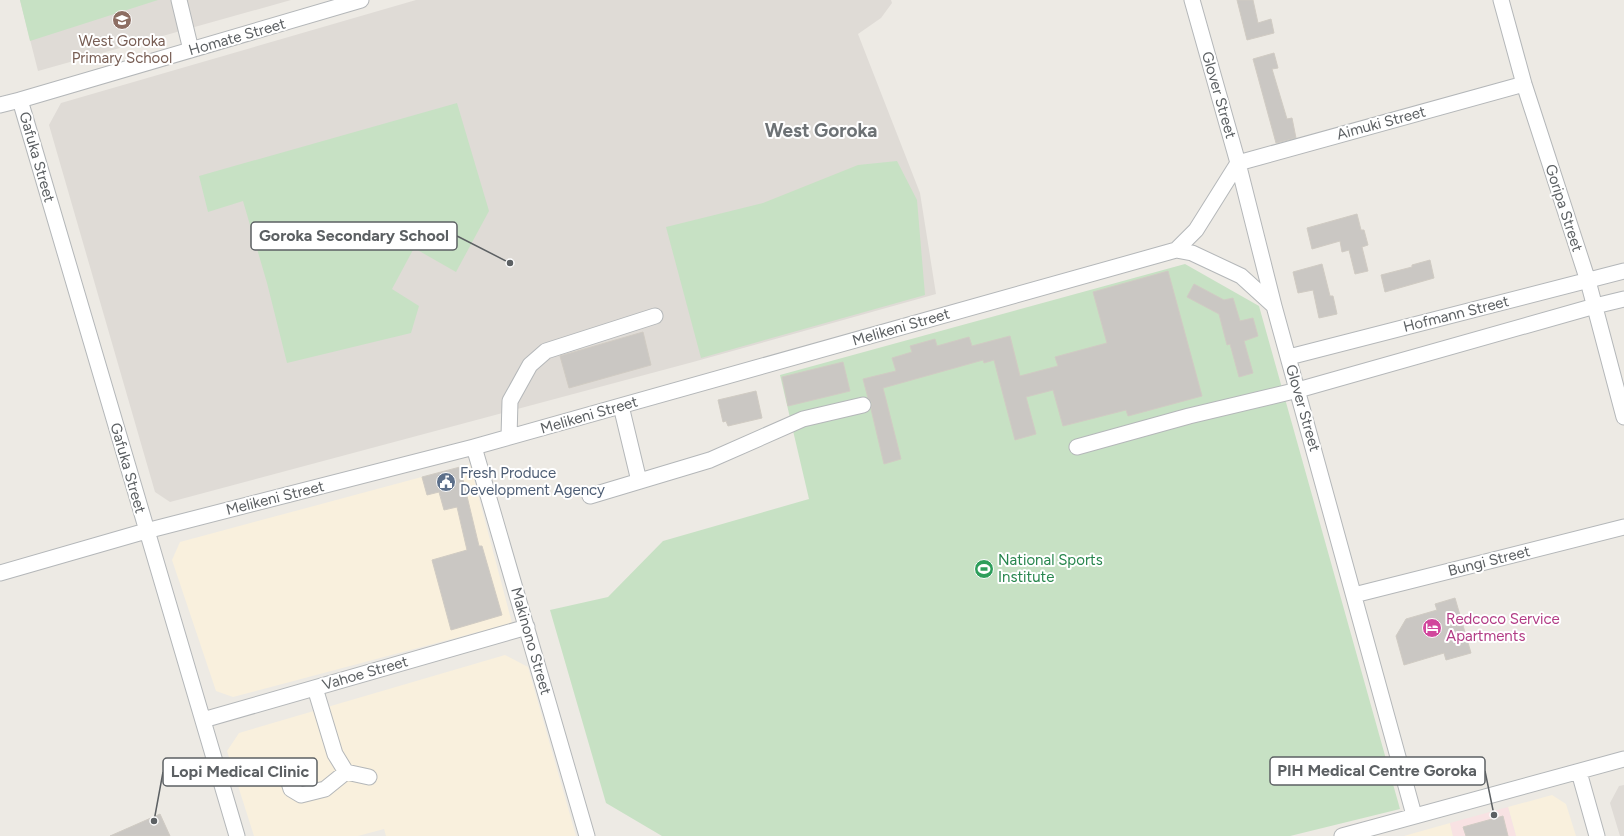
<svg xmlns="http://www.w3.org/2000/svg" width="1624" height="836" viewBox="0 0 1624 836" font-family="Figtree,sans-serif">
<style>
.commercial{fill:#f9f0dd}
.education{fill:#dfdbd6}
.medical{fill:#f8e2e3}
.green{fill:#c7e1c4}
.building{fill:#cac7c3;stroke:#d0cbc3}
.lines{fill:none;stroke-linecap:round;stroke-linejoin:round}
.minor-casing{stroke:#b4b7b9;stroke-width:17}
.minor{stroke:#fff;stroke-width:15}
.labels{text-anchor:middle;stroke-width:4;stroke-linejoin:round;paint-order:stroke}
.street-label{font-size:15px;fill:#5c6063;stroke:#fff}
.education-label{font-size:15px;fill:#785e54;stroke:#fff}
.service-label{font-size:15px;fill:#4e5e75;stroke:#fff;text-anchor:start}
.leisure-label{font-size:15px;fill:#27864d;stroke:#fff;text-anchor:start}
.hotel-label{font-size:15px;fill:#b23c85;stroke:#fff;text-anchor:start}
.district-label{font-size:19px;font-weight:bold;fill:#6d7275;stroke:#fff}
.leader{fill:none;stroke:#5c6063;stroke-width:1.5}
.callout-dot{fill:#5c6063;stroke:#fff;stroke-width:1.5}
.callout{fill:#fff;stroke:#5c6063;stroke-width:1.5}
.callout-label{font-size:16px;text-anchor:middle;font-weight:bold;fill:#5c6063}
</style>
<rect width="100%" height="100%" fill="#edeae4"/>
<path class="commercial" d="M470,464l42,159 -279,74 -17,-6 -44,-131 8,-18z
M505,655l23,12 48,169h-190l-2,-7 -26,7h-104l-27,-85 12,-18z
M1552,795l14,9 10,32h-60l-8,-29z
M1450,823l3,13h-49z"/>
<path class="education" d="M20,0h271l-253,71z
M416,0h475l1,3 -11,15 -23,16 62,159 16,101 -243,68 -523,140 -15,-10 -106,-367 12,-22z
M1624,785v51h-4l-10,-33 9,-17z"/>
<path class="medical" d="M1508,807l8,29h-63l-3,-13z"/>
<path class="green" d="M20,0h138l-128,41z
M457,103l32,108 -33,61 -42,-24 -22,41 27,17 -8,27 -124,30 -20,-80 -24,-82 -35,11 -9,-36z
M897,161l20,39 8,95 -224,63 -35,-131 97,-24 95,-38z
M1185,264l74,42 141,503 -110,27h-628l-56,-33 -56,-193 58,-13 55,-56 146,-42 -29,-124z"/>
<path class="building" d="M1237,0h16l5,23 13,-4 3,14 -27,7z
M1274,53l4,15 -6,1 15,50 5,-1 4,20 -20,5 -23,-84z
M1357,214l4,16h3l4,15 -6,2 6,24 -13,3 -6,-24 -7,2 -2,-11 -28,8 -5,-21z
M1430,260l4,18 -49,14 -4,-17 31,-8v-2z
M1322,264l8,32h3l4,18 -18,4 -6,-28 -15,3 -5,-21z
M1168,271l34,125 -74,20 -2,-6 -63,16 -10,-36 -27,7 10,37 -21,6 -21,-80 -10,3 -1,-3 -100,28 18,71 -17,5 -13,-55 1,-6 -4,-5 -5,-19 33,-8 -4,-13 20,-6 -2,-6 25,-7 2,7 32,-9 3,9 38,-10 10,40 38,-10 -3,-9 52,-14 -14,-51z
M1194,284l30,16 9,-2 7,23 13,-3 5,18 -14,5 9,32 -14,4 -9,-33 -3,1 -8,-31 -32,-17z
M643,332l8,33 -82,23 -9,-32z
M843,362l7,29 -62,15 -6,-29z
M756,391l6,27 -34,8 -2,-5 -3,1 -5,-22z
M460,467l19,79h3l20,69 -51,15 -19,-70 35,-10 -10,-43 -13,3 -5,-18 -12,3 -5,-18z
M1455,598l16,55 -25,7 -2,-7 -40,12 -8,-29 10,-17 31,-9 -2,-6z
M160,814l10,22h-60z
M1503,816l5,20h-42l-3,-9z"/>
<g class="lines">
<g class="minor-casing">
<path id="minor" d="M179,0l12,50
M1192,0l46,163 36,143 140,509
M1501,0l23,84 64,197 36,136
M20,100l217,736
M0,105l20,-5 341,-100
M1176,250l20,-20 42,-67 286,-79
M1289,357l335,-86
M621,406l18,75
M509,437l1,-36 20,-36 16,-14 109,-35
M474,447l113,389
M1077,447l112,-31 109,-26 297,-84 29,-7
M590,496l120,-36 93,-41 60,-14
M0,573l146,-42 328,-84 702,-197 16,3 49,23 33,30
M1354,595l270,-68
M315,688l20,66 11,18 23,5
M203,720l324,-93
M1579,772l18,64
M287,776l4,13 10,6 24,-6 21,-17
M1342,836l282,-77"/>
</g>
<use href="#minor" class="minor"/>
</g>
<defs>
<g id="school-disc" transform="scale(1)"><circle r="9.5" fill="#8d6e63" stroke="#fff"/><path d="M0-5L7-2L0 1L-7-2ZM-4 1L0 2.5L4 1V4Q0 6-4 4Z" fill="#fff"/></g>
<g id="civic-disc" transform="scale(1)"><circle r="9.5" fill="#5c6f8a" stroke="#fff"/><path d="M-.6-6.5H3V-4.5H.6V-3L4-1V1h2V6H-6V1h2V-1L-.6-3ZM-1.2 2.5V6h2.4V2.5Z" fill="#fff"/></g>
<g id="stadium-disc" transform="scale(1)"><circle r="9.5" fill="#2e9e5b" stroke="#fff"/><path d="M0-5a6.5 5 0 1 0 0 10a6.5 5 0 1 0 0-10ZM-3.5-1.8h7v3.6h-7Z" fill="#fff"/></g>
<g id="hotel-disc" transform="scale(1)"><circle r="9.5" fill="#d1479c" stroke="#fff"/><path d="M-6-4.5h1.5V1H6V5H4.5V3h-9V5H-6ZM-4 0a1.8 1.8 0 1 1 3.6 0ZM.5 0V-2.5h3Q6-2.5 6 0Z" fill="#fff"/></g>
</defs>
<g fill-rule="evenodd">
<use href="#school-disc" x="122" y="20"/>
<use href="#civic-disc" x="446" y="482"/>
<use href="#stadium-disc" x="984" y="569"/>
<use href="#hotel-disc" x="1432" y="628"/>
</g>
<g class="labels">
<g class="street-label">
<text transform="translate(237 37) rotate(-16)" y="5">Homate Street</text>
<text transform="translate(1219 95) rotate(74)" y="5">Glover Street</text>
<text transform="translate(1381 123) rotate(-15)" y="5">Aimuki Street</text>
<text transform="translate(37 157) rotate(74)" y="5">Gafuka Street</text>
<text transform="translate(1564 208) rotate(72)" y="5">Goripa Street</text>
<text transform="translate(1456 314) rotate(-14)" y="5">Hofmann Street</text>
<text transform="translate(901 327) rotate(-16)" y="5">Melikeni Street</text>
<text transform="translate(1303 408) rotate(74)" y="5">Glover Street</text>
<text transform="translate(589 415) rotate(-16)" y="5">Melikeni Street</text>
<text transform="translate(128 468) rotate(74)" y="5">Gafuka Street</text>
<text transform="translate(275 498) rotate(-14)" y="5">Melikeni Street</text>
<text transform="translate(1489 561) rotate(-14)" y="5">Bungi Street</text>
<text transform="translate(531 641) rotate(74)" y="5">Makinono Street</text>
<text transform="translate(365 673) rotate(-16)" y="5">Vahoe Street</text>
</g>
<g class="education-label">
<text x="122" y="46">West Goroka<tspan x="122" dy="17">Primary School</tspan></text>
</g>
<g class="service-label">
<text x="460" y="478">Fresh Produce<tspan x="460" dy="17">Development Agency</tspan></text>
</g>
<g class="leisure-label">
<text x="998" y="565">National Sports<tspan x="998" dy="17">Institute</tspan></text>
</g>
<g class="hotel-label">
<text x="1446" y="624">Redcoco Service<tspan x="1446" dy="17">Apartments</tspan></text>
</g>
<g class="district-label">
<text x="821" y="137">West Goroka</text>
</g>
</g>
<path class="leader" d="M510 263L457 236M1494 815L1485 771M154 821L163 772"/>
<g class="callout-dot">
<circle cx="510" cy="263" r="4"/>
<circle cx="1494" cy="815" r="4"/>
<circle cx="154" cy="821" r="4"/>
</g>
<g class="callout">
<rect x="251" y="222" width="206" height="28" rx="4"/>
<rect x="1270" y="757" width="215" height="28" rx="4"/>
<rect x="163" y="758" width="154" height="28" rx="4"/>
</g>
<g class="callout-label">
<text x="354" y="241">Goroka Secondary School</text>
<text x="1377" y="776">PIH Medical Centre Goroka</text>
<text x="240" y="777">Lopi Medical Clinic</text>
</g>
</svg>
